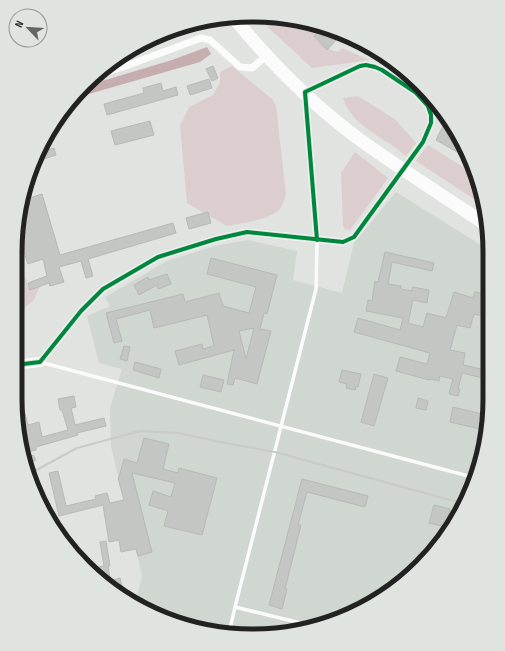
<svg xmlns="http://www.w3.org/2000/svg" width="505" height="651" viewBox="0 0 505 651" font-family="'Sofia Sans Condensed',sans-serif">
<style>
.built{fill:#d0d6d0}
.green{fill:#dccece}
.water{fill:#c6aeb0}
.building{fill:#c4c6c4;stroke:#b7b9b7;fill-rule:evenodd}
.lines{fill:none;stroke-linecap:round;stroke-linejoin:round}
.lane{stroke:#fafbfa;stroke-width:3.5}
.street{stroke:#fafbfa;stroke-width:7}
.secondary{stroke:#fafbfa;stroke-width:10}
.highway{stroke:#fafbfa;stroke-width:13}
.rail{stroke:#c9cac9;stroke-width:2}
.cycleway-casing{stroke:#e0e4e0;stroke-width:6}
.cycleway{stroke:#00873e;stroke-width:4}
.rim{fill:none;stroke:#212221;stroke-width:5}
</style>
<rect width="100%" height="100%" fill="#e1e3e1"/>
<path class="built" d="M396,192l93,58 -4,195 -35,86 -41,46 -38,27 -57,24 -61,8 -62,-8 -56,-23 7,-29 -31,-130 -1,-38 12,-39 -23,-6 -12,-47 23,-10 -5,-9 62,-36 48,-15 33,-6 49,11 -4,29 49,13 12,-50z"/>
<path class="green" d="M260,20l54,3 9,5 -7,9 15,13 7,2 4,-4 28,12 -58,8z
M232,66l41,34 3,6 10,88c-2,6 -3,12 -8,17 -11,9 -37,12 -51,15l-40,-23 -7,-77 9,-19 24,-12 7,-13v-10z
M358,96l38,24 20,23 -10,13c-21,-19 -54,-29 -63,-58z
M428,145l35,22 5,-8 2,1 7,16 6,29 -67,-44z
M355,152l33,26 -38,52 -5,-1 -2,-3 -2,-53z
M15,252l15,38 10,-4 -6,14 -19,15z"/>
<path class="water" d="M191,27l1,2 -36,15 -2,-4z
M149,42l1,4 -28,11 12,-10z
M207,47l4,7 -11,8 -125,36 17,-14 80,-24z"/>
<path class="building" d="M322,27l18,9 -13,14 -13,-14z
M213,66l5,12 -6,3 -6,-12z
M209,79l3,9 -22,7 -3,-9z
M161,83l2,8 13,-4 2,8 -71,20 -3,-11 40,-11 -1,-5z
M150,121l4,14 -39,10 -4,-14z
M445,122l5,2 8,10 4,9 -5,9 -21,-12z
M54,148l2,7 -21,7 5,-10z
M26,186l4,12 12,-4 18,61 113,-32 3,10 -88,26 5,17 -7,2 -5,-17 -22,6 5,15 -14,4 -1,-3 -19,7 -2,-7 19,-7 -4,-17 -15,5 -11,-34 5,-2 -3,-8z
M208,212l3,11 -22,6 -3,-11z
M385,252l49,11 -2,8 -40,-9 -4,22 13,2v3l11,2 1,-4 16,3 -2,13 -14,-3 -5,23 15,4 4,-14 19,5 8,-26 19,6 2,-6 13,3v13h-2l-3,8 -9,-2 -4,14 -13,-3 -7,25 15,3 -2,12 18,4 4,-14 2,1v23l-25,-6 -4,16h2l-2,7 -9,-2 4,-15 -13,-3 -1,5 -9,-2 -1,1 -33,-9 4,-14 27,7 3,-11 -76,-21 4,-14 42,12 3,-12 -37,-7 2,-11 4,1 3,-20 3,1z
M211,258l66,17 -10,39 -3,-1 -4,16 11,2 -14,53 -22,-6 -2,7 -6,-1 7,-34 -55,15 -4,-14 27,-7 1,5 11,-3 -7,-31 -53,13 -4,-18 -34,9 6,22 -8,2 -8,-30 77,-19 2,8 34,-9 4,13 26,7 7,-26 -49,-13zM254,328l-8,31 -7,-28z
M167,274l4,10 -13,5 -1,-4 -18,10 -5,-10 14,-8 1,3z
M124,346l6,1 -3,14 -7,-2z
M135,362l26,7 -2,9 -26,-8z
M342,370l19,4 -3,13 -2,-1 -1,4 -9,-2 1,-4 -8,-2z
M374,374l14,4 -14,48 -13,-4z
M203,375l21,5 -3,12 -21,-5z
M74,396l2,11 -5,1 4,17 29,-7 2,8 -29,7 1,2 -42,12v3l-8,2 -8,-30h-2l-2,-14 7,-2 5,19 11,-3 3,15 26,-7 -6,-20h-2l-2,-11z
M418,398l10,3 -2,9 -10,-2z
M453,407l33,8 -2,15 -34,-8z
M144,438l25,6 -6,25 15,4 1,-5 38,10 -15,57 -38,-9 4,-15 -19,-6 4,-14 18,6 4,-14 -43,-10 20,79 -14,4 -2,-7 -15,3 -2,-12 -10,2 -6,-37 -44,11 -10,-43 9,-2 8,35 30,-7 -1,-3 12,-3 3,10 14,-3 -6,-22 1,-1 5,-18 13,4z
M33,455l3,5 -9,6 -3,-5z
M302,479l66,17 -3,11 -58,-15 -9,33h3l-16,64h2l-5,20 -13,-4z
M434,505l16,4 -4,18 -17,-4z
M106,541l4,25h-2l2,11 -10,1 -12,-9 16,-3 -4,-24z
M120,578l4,18 -13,-9 -1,-6z"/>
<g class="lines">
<path class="lane" d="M40,362l432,115
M235,607l81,-318 1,-49
M229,633l6,-26 78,19 -1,2"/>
<path class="street" d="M104,73l22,-7 75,-28 9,2 30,27 12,1 15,-13
M40,362l41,-51 22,-22 55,-32 58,-18 31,-7 96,10 11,-5 69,-95 8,-19v-8l-3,-9 -13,-14 -33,-22 -7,-3 -9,-2 -6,1 -55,26 12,148"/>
<path class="secondary" d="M15,365l25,-3"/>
<path class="highway" d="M234,18c37,45 82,90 129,124 41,29 83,56 124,83"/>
<path class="rail" d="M29,474l48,-26 63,-17 38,2 42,9 55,10 186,51"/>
<g class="cycleway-casing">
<path id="cycleway" d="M15,365l25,-3 41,-51 22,-22 55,-32 58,-18 31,-7 96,10 11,-5 69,-95 8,-19v-8l-3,-9 -13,-14 -33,-22 -7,-3 -9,-2 -6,1 -55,26 12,148"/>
</g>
<use href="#cycleway" class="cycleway"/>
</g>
<path d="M0 0H505V651H0ZM252 22H253A230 230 0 0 1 483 252V399A230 230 0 0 1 253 629H252A230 230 0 0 1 22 399V252A230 230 0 0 1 252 22Z" fill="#e0e4e0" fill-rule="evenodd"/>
<path class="rim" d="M252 22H253A230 230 0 0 1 483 252V399A230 230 0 0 1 253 629H252A230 230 0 0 1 22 399V252A230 230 0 0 1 252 22Z"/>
<g transform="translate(28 28) rotate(295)"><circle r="19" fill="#e0e4e0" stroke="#949694"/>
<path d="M0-3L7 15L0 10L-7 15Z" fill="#646664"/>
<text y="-6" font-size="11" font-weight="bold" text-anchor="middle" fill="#212221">N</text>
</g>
</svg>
